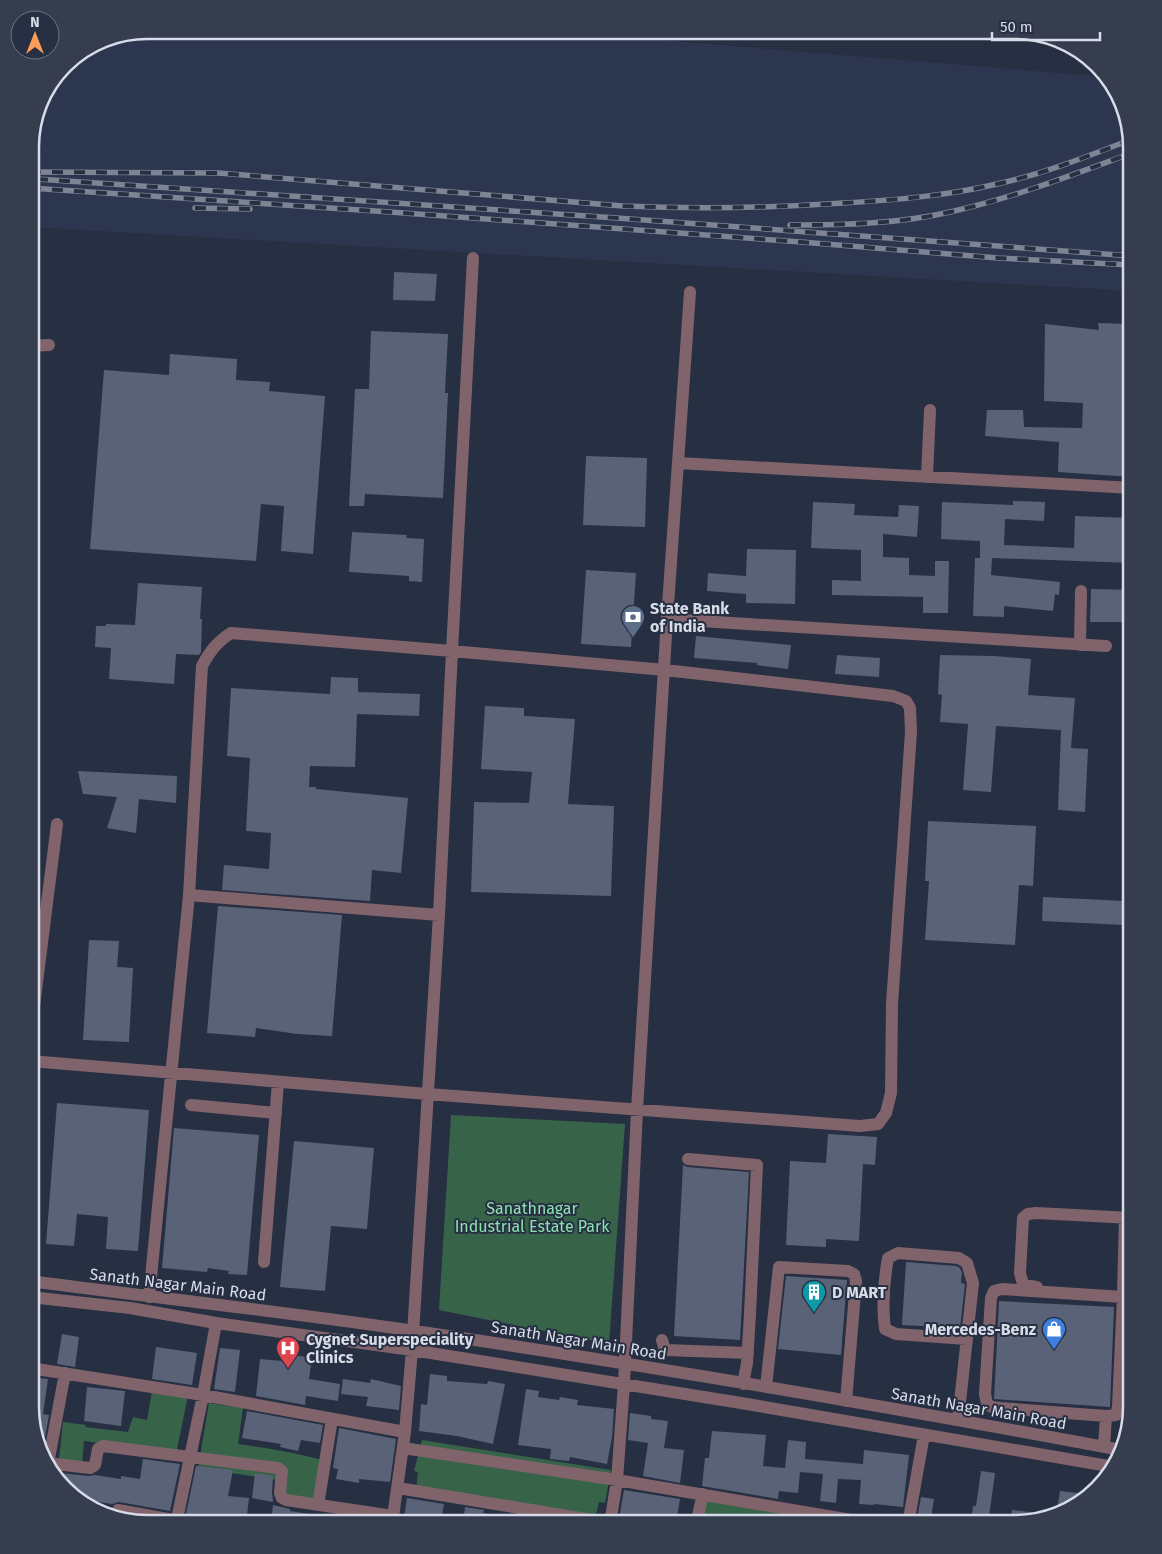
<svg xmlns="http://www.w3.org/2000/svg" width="1162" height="1554" viewBox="0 0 1162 1554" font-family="'Fira Sans',sans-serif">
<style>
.built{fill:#2d364f}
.green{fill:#376449}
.building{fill:#596277}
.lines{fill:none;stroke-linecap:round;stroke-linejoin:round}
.minor{stroke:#81646b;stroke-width:12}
.rail-casing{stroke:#7e8494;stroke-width:5.5}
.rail{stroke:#272f42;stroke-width:4;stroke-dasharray:11;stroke-linecap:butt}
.labels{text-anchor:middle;stroke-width:4;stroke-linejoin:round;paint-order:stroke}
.poi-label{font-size:16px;font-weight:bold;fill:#d7dce8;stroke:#272f42;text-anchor:start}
.park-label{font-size:16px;fill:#8be3ae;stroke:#272f42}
.street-label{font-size:16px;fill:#d7dce8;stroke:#272f42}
.rim{fill:none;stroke:#d7dce8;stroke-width:2.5}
</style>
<rect width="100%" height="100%" fill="#272f42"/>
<path class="built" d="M147,30h393l567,47 5,5 20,65v144l-1102,-64v-88l12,-44 28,-36 33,-20z"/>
<path class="green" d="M451,1115l174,9 -16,220 -170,-34z
M152,1391l36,5 -12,58 -92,-13 -2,25 -24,2 5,-46 23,3 -1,2 43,5 5,-15 14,3z
M209,1403l34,5 -5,36c29,4 57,9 85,16l-6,42 -33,-6 -1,-15 -85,-13z
M422,1440l189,30 -6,33 -6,-1 -4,17 -179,-29 2,-18 -4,-1z
M705,1498l121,21 -1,5h-125z"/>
<path class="building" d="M394,272l43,2 -2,27 -42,-1z
M1098,323l34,1v153l-74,-5 1,-30 -74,-6 2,-26h36l1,17 58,1 1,-25 -39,-2 1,-77 54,6z
M371,331l77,3 -3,59h3l-5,105 -78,-4 -1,12h-15l6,-117h14z
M170,354l67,5 -1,21 34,2 -1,9 56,5 -12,158 -32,-3 3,-45 -23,-2 -5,57 -166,-12 14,-179 65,5z
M586,456l61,2 -2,69 -62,-2z
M1013,501l32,1 -1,19 -39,-2 -1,26 70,3 1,-32 57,2v45l-140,-5 -1,17 69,7 -1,13 -4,-1 -2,17 -49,-5v11l-31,-1 2,-58h5v-17l-39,-2 1,-37 71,3z
M813,502l42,2 -1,11 44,2 1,-12 20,1 -2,31 -34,-3v23l26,1v17l26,1v-15h14l-1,52h-25v-16l-91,-2v-15l29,1v-31l-50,-2z
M352,532l55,3 -1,3 18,1 -2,43 -13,-1v-5l-60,-4z
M747,549l49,1 -1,54 -49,-1v-9l-39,-3 1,-18 38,3z
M586,570l50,3 -5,74 -50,-3z
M138,583l64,4 -2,32h2l-1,33 -2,3 -23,-1 -2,30 -65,-5 2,-31 -16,-1 1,-21h10v-2l29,1z
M1091,589l41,1v32h-42z
M696,636l95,9 -3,24 -31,-4v-2l-63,-5z
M837,655l43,3 -1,19 -44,-3z
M940,655l54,1 37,3 -3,36 47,3 -4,50 17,1 -3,63 -27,-2 3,-80 -65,-4 -5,66 -28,-2 5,-66 -28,-2 2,-27 -4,-1z
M331,677l27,1v14l62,2 -1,22 -62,-2 -2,53 -45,-1 -1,21h7v2l92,9 -7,75 -29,-3 -2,31 -148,-11 2,-25 45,4 2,-36 -25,-2 4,-73 -23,-2 4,-68 99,6z
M485,706l39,2v8l51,3 -7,85 46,2 -3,90 -140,-4 3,-90 55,1 3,-31 -51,-3z
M78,771l99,5 -1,27 -37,-4 -3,34 -29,-5 10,-31 -34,-3z
M928,821l108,5 -3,60 -14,-1 -4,60 -90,-5 4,-59h-4z
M1043,897l82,4 -1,24 -82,-4z
M218,906l124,9 -10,121 -35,-2 -41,-6 -1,9 -48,-4z
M89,940l30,1 -2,26 16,1 -4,74 -46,-2z
M57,1103l92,7 -11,141 -32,-2 2,-32 -31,-3 -3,32 -28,-2z
M174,1128l85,7 -12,140 -19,-1 1,-3 -21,-3 -1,4 -45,-4z
M828,1134l49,3 -2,28 -12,-1 -4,77 -33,-2v8l-40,-2 4,-84 36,2z
M294,1141l80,7 -7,81 -36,-3 -6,65 -45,-4z
M683,1165l4,2 62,5 -9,168 -66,-4z
M906,1262l50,4 4,2 2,5 -1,10 4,1 -5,44 -58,-3z
M786,1276l61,4 -6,75 -63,-6z
M999,1301l115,6 -4,100 -116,-8z
M62,1334l17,3 -4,30 -18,-3z
M156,1347l41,6 -5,32 -40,-6z
M220,1348l20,2 -5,42 -21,-3z
M294,1355l18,3 -3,21 31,5 -2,17 -32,-5 -1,9 -49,-9 4,-37 33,3z
M430,1374l17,2v5l40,3 1,-3 17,3 -12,60 -36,-8 -38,-5 2,-27 6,1z
M30,1377l18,2 -5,35 6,1 -6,34 -13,-42z
M343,1379l27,4 1,-4 30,7 -2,24 -33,-4 2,-9 -27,-3z
M87,1387l38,4 -4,35 -37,-5z
M526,1389l13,2 -1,6 21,3 1,-3 18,3 -1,5 37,4 -2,28 -5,27 -37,-7 -1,4 -19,-2 1,-10 -33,-4z
M247,1411l76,14 -3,18 -19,-3 -3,11 -18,-4 1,-3 -39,-6z
M630,1413l21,3v3l17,2 -4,27 20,2 -4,33 -37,-7 5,-33 -20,-3z
M339,1428l57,11 -6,43 -31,-3v4l-23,-4 2,-10 -5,-1z
M712,1431l54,4 -3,31 22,2 3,-28 18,2 -1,17 58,5 1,-14 45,5 -6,52 -29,-3v1l-15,-1 2,-24 -23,-1 -2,24 -16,-2 3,-27 -23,-2 -2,21 -19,-2 -1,8 -76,-13 3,-28h4z
M143,1459l37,5 -10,47 -51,-9 -7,2 -25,-4 -1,6 -36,-34 39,4 6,-1 26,4v-3l19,3z
M196,1466l37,4 -5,26 21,2 -3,26h-16l1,-2 -22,-4 -1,3 -6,-1 -5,-4 -11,-2z
M981,1471l14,2 -7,51h-17l2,-18h3z
M255,1473l18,3 -1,16 1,10 -21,-4z
M624,1490l56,9 -4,25h-32v-2l-25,-3z
M1060,1491l18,2 -2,13 -19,5z
M921,1497l13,2 -4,25h-14z
M407,1498l37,6 -3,18h-2v2h-36z
M273,1505l17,4v2l40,6v7h-59z
M465,1507l19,3 -1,3 29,5v6h-49z
M1012,1510l35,4 -32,10h-5z"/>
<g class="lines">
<path class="minor" d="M30,346l19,-1
M678,463l454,25
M927,477l3,-67
M667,619l439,27
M1080,645l1,-54
M189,895l250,20
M30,1038l27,-214
M30,1061l397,33 433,32 18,-2 8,-11 5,-20 1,-89 19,-272 -1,-24 -4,-7 -13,-5 -228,-26 -213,-19 -13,264 -27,435 -7,82 -13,92
M191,1105l85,8
M688,1159l69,6 -7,149 -3,49 -4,21
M264,1262l14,-180
M30,1281c128,17 257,31 385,50 236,35 471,75 706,119
M1037,1287l-14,-3 -3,-11 3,-55 5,-4 8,-1 96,5
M1123,1293l2,-75
M30,1297l100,11 86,15 196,27 329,53 373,64
M149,1297l40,-402 13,-229c8,-15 15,-24 29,-33l221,18 21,-393
M662,1340l3,10 83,3
M30,1368l173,27 202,37
M766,1387l13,-120 69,4 6,3 2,7 -10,120
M958,1420l15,-137 -6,-20 -8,-5 -61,-5 -10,5c-4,22 -6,48 -3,71l11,5 71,5
M1104,1447l2,-31 10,-1 2,-8 5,-110 -121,-8 -8,2 -3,7 -6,96 2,10 5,3 8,1 106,8
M403,1448l214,32 258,44
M47,1463l43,5 5,-3 3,-16 5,-3 175,22 4,3 -2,22 2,5 4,2 107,16
M48,1464l17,-91
M398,1488l212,35
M318,1505l14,-86
M118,1510l77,14
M176,1524l27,-129 13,-72
M610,1524l7,-44 7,-96 13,-274 30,-491 23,-327
M696,1524l7,-30
M908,1524l16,-89"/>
<g class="rail-casing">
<path id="rail" d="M30,172l188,1 405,33c74,3 147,2 220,-3 52,-3 103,-7 154,-19 46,-10 89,-27 133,-44
M37,179l580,39 515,38
M30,188l360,24 411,30 197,16 134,7
M195,208l55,1
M790,225c53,0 108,-1 160,-13 63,-14 122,-37 182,-59"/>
</g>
<use href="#rail" class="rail"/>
</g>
<defs>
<g id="bank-pin" transform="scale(1.25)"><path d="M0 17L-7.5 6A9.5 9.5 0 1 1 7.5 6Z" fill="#5c6f8a" stroke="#272f42"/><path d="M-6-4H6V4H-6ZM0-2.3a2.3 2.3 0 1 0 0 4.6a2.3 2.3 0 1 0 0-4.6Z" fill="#fff"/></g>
<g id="building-pin" transform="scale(1.25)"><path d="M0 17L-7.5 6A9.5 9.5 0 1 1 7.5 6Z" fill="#0f9aa8" stroke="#272f42"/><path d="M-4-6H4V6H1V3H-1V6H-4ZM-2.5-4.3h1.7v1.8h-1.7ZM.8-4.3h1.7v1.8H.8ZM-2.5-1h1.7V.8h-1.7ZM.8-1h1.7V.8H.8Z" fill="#fff"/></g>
<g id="shop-pin" transform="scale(1.25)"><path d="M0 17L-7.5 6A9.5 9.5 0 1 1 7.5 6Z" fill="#3f7fe0" stroke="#272f42"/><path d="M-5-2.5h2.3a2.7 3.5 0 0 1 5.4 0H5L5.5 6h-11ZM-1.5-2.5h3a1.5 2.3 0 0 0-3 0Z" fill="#fff"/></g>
<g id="hospital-pin" transform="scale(1.25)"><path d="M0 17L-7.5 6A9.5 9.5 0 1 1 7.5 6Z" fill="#e0444e" stroke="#272f42"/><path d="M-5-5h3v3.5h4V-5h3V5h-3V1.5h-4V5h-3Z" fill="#fff"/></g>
</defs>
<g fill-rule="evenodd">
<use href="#bank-pin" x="633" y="617"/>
<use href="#building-pin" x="814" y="1292"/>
<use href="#shop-pin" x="1054" y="1329"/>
<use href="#hospital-pin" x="288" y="1348"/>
</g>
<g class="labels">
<g class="poi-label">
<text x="650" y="614">State Bank<tspan x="650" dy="18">of India</tspan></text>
<text x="832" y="1298">D MART</text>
<text x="1036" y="1335" text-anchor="end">Mercedes-Benz</text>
<text x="306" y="1345">Cygnet Superspeciality<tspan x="306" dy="18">Clinics</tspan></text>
</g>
<g class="park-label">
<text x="532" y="1214">Sanathnagar<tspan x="532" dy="18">Industrial Estate Park</tspan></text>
</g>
<g class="street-label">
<text transform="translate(178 1284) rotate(7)" y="6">Sanath Nagar Main Road</text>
<text transform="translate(579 1340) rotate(9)" y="6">Sanath Nagar Main Road</text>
<text transform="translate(979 1408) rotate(10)" y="6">Sanath Nagar Main Road</text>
</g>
</g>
<path d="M0 0H1162V1554H0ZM147 39H1015A108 108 0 0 1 1123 147V1407A108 108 0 0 1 1015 1515H147A108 108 0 0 1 39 1407V147A108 108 0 0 1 147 39Z" fill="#353d4f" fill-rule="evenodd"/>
<path class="rim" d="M147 39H1015A108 108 0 0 1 1123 147V1407A108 108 0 0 1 1015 1515H147A108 108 0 0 1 39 1407V147A108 108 0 0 1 147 39Z"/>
<g transform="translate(35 35)"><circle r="24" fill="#272f42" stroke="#6d7484"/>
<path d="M0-4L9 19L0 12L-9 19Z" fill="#fe9c58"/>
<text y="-8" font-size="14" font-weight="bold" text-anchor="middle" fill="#d7dce8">N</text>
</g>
<path d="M992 32v8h108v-8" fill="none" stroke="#d7dce8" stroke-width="2.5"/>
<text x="1000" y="32" font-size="15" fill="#d7dce8" stroke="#272f42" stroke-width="4" paint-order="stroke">50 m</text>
</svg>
